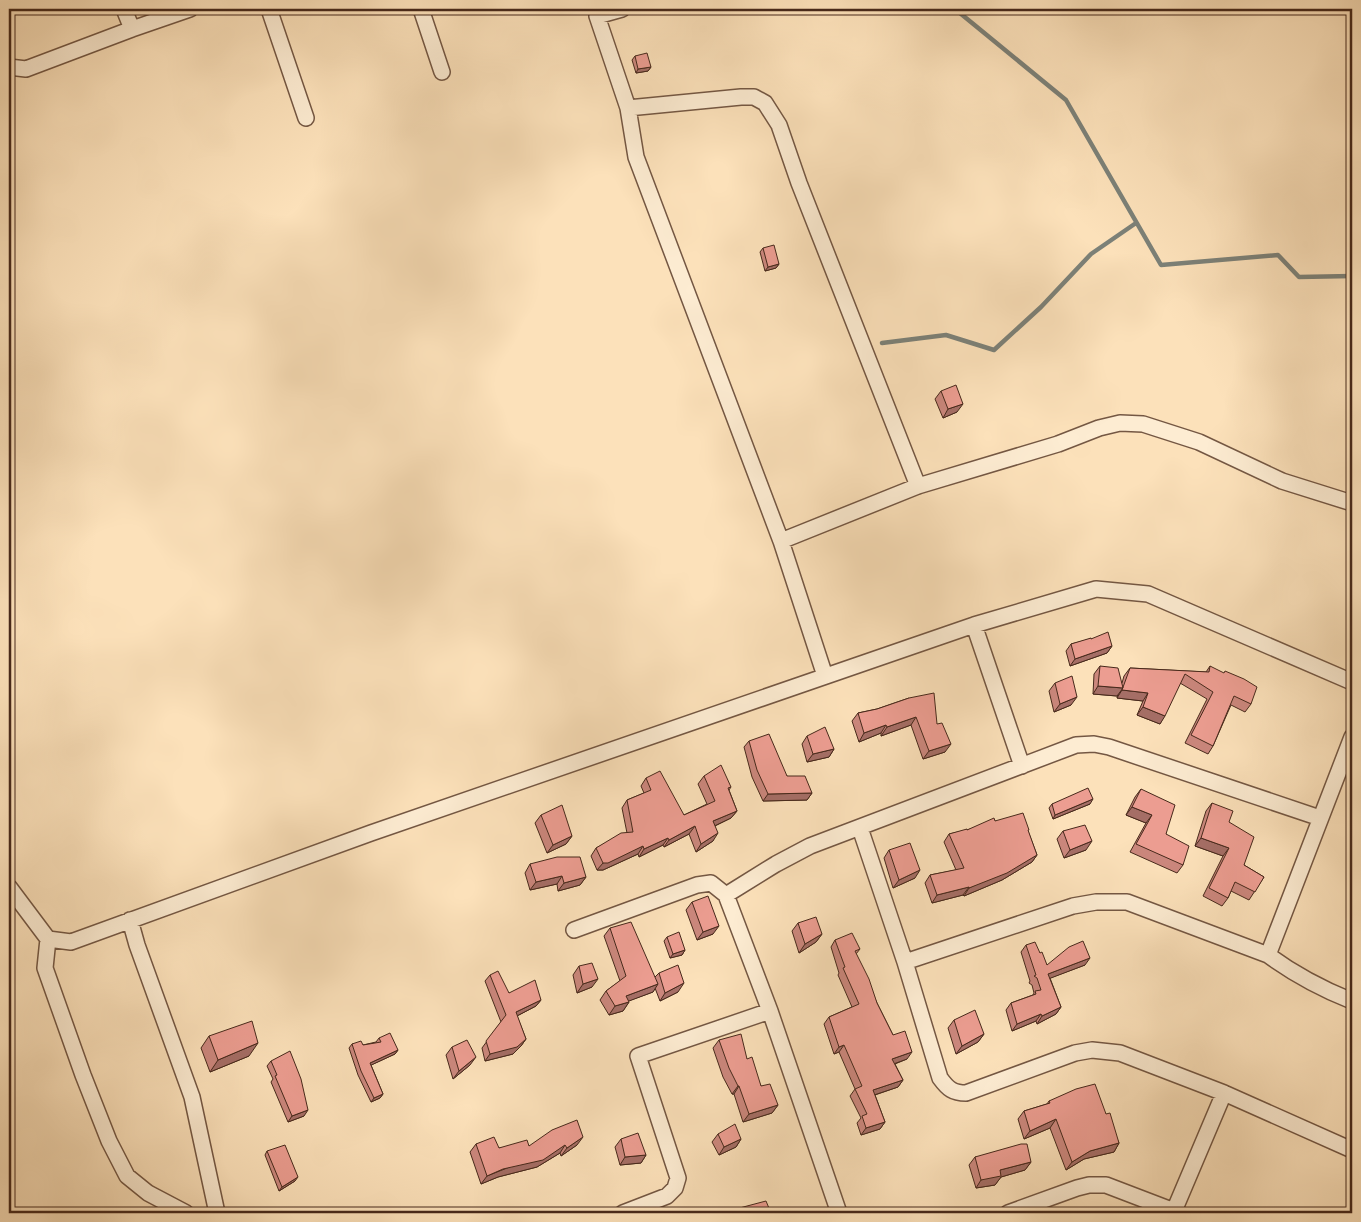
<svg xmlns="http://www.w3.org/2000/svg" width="1361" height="1222" viewBox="0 0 1361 1222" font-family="Alegreya,serif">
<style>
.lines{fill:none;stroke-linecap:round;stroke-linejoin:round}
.stream{stroke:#7c8178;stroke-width:4.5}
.minor-casing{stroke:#745743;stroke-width:18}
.minor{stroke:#fdecd2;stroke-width:15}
.wall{fill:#cb877d;stroke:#47291b}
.shaded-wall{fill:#a56e66;stroke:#47291b}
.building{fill:#ec9d91;stroke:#47291b}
</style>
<rect width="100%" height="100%" fill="#fce1ba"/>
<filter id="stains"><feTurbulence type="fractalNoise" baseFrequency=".004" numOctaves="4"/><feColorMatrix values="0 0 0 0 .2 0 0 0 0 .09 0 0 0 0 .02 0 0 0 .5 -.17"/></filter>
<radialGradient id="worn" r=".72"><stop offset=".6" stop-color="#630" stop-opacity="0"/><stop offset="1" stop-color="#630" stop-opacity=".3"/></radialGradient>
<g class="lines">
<path class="stream" d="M955,9l111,91 95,165 117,-10 21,22 53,-1
M882,343l64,-8 48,15 47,-43 50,-53 45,-31"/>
<g class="minor-casing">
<path id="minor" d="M124,9l8,20
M269,9l37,109
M421,9l21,63
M622,9l-25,7 31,92 8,49 145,384 44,135
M9,67l17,2 106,-40 58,-20
M628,108l113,-11h13l11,6 14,22 20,58 119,303
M781,541l137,-55 140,-42 41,-16 21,-5 23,1 56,18 83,39 70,22
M974,625l48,141
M1352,737l-84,218c26,19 54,34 84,46
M860,828l45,134 35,116c8,11 13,15 26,15l109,-40 17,-3 28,3 104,40 128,57
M9,887l39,52 23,3 300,-109 603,-208 122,-36 52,5 204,88
M726,895l44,116 69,202
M130,920l7,25 55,152 25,116
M574,930l123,-45 14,-2 15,12 50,-31 34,-18 266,-101 18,-1 15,3 211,71
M48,939l-3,29 38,107 26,66 18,35 21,17 38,20
M905,962l168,-56 23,-4h31l141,53
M623,1213l44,-17 8,-8 3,-10 -40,-122 132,-45
M1008,1213l69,-25 12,-3h17l68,26 50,-118"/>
</g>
<use href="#minor" class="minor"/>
</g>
<path class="wall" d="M635,56l16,11 -3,4 -12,2 -4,-13z
M763,248l16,16 -3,4 -11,3 -5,-19z
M941,391l16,21 -14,6 -8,-19z
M1091,639l21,7 -5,7 -37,13 -4,-15 5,-7z
M1100,666l22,17 2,-7 6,-8 76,4 4,-6 41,38 -6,8 -14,-7 -18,41 -5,8 -23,-11 22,-44 -27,-16 -20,41 -23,-9 6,-14 -26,-3 1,-4 -1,2 -24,-2 1,-20z
M1055,683l16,22 -17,7 -5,-21z
M909,698l28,26 8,28 -22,7 -12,-34 -30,11v-3l-22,9 -7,-21 6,-8 19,-4z
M807,736l27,13 -5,8 -22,5 -5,-18z
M749,741l38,35 25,17 -5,7 -44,1 -11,-24 -8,-30z
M704,776l27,11 -2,3 8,21 -6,7 -16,8 -2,15 -17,11 -7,-18 -25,13 -1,-2 -24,12 -1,-3 -35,16h-6l-6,-14 5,-8 31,-15 -5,-25 5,-8 17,-7 -3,-7 5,-8 38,37 23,-11 -9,-20z
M1141,789l25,45 17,31 -6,8 -47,-21 16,-29 -20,-8 9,-18z
M1212,803l17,19 15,43 20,12 -15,23 -18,-9 -3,7 -6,8 -19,-10 20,-40 -28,-10 11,-35z
M1052,804h38l-37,15 -4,-11z
M541,815l31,21 -6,8 -19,9 -12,-30z
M995,821l33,10 9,24 -5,7 -30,18 -38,16 -1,-1 -31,8 -7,-20 5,-8 26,-5 -12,-28 5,-8 18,-4z
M1063,831l23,19 -22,8 -7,-19z
M889,850l26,28 -22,10 -9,-30z
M530,864l56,13 -6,8 -22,6 -1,-7 -27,6 -5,-17z
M692,902l21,32 -16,6 -11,-30z
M798,923l24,11 -6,8 -17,11 -7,-22z
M610,928l45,49 4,-4 19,19 -18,9 -5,-13 -2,4 -25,9 1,1 -6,9 -14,4 -9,-15 6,-9 14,-10 -16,-45z
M667,937l18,13 -3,5 -12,3 -6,-17z
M835,940l25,9 -4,5 21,49 16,32 14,24 -12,5 8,16 -5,7 -23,8 10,27 -5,7 -19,6 -4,-12 4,-5 -11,-22 5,-7 -16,-37 -5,2 -10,-30 5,-7 23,-10 -14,-32 1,-2 -8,-26z
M1026,945l14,8 7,12h38l-35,13 11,29 -5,7 -19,10 -1,-3 -24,10 -6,-21 5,-7 22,-8 1,-2 -2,-8 -3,-2 1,-2 -9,-29z
M579,966l13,21 -15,6 -4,-18z
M490,975l19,18 32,7 -5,6 -19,10 9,23 -5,7 -8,8 -28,7 -3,-13 19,-26 -16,-41z
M954,1020l30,14 -6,8 -22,12 -8,-26z
M209,1036l40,20 -39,16 -9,-24z
M379,1038l19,12 -3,4 -24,11 12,29 -3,4 -9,4 -13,-27 -9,-27 3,-4 11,1 13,-3z
M719,1040l28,19 14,27 17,19 -6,8 -29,9 -9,-28h-2l-9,-17 -10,-29z
M452,1047l18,18 -17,14 -7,-24z
M271,1061l33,55 -16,6 -17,-40 2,-3 -6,-13z
M1049,1101l57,13 13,29 -5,9 -30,7 -18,11 -16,-42 -26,11 -6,-20 6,-8 23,-7z
M718,1134l23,5 -5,8 -17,8 -7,-13z
M621,1139l25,16 -5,8 -21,2 -5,-18z
M476,1144l23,4 30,-2 48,-1 -16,11 -1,-3 -23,14 -39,10 -17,7 -11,-32z
M267,1151l28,30 -16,10 -14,-36z
M975,1157l56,5 -6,8 -24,7 -6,8 -19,3 -7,-23z"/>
<path class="shaded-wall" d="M651,67l-3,4 -12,2 2,-4z
M779,264l-3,4 -11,3 3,-4z
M963,404l-6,8 -14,6 5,-9z
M1112,646l-5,7 -37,13 5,-7z
M1098,686l25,2 -6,8 -24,-2z
M1122,690l26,3 -5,8 -26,-3z
M1077,697l-6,8 -17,7 6,-8z
M1143,707l22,9 -5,8 -23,-9z
M916,717l-5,8 -30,11 6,-9z
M886,725l-5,8 -22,9 5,-9z
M951,744l-6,8 -22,7 6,-8z
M834,749l-5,8 -22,5 6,-8z
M812,793l-5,7 -44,1 5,-7z
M1093,799l-3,5 -37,15 2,-4z
M1132,807l20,8 -6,8 -20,-8z
M737,811l-6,7 -23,11 5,-8z
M695,826l-6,8 -25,13 5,-7z
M718,833l-5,8 -17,11 5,-8z
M572,836l-6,8 -19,9 6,-8z
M668,838l-5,7 -24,12 5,-8z
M1201,838l28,10 -6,8 -28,-10z
M1092,841l-6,9 -22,8 6,-8z
M643,846l-5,8 -35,16h-6l6,-7z
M1037,855l-5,7 -30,18 -38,16 5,-8z
M920,870l-5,8 -22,10 6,-8z
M562,876l-5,8 -27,6 6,-8z
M586,877l-6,8 -22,6 6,-8z
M969,887l-6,8 -31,8 5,-8z
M719,926l-6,8 -16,6 6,-8z
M822,934l-6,8 -17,11 6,-9z
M685,950l-3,5 -12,3 3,-4z
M1090,958l-5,7 -42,16 5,-7z
M598,979l-6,8 -15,6 6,-9z
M684,983l-6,9 -18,9 5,-8z
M658,984l-5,8 -32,12 5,-8z
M541,1000l-5,6 -25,13 5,-7z
M629,1002l-6,9 -14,4 6,-9z
M1061,1007l-5,7 -19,10 5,-8z
M1041,1014l-5,7 -24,10 5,-7z
M984,1034l-6,8 -22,12 6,-8z
M526,1039l-5,7 -8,8 -28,7 5,-7z
M258,1043l-9,13 -39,16 8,-12z
M844,1045l-5,7 -5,2 5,-7z
M398,1050l-3,4 -28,13 3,-4z
M912,1052l-5,7 -19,7 4,-7z
M476,1057l-6,8 -17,14 6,-8z
M903,1080l-5,7 -30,10 5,-7z
M738,1086h1l-5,8h-2z
M383,1094l-3,4 -9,4 3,-4z
M778,1105l-6,8 -29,9 6,-8z
M308,1110l-4,6 -16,6 4,-6z
M1056,1119l-6,9 -26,11 6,-8z
M885,1122l-5,7 -19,6 5,-7z
M583,1137l-6,8 -16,11 6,-8z
M741,1139l-5,8 -17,8 5,-8z
M1119,1143l-5,9 -30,7 -18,11 6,-8 18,-11z
M565,1145l-5,8 -23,14 -39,10 -17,7 6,-8z
M646,1155l-5,8 -21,2 5,-8z
M1031,1162l-6,8 -24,7 -6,8 -19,3 5,-8 19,-10z
M298,1177l-3,4 -16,10 3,-4z"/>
<path class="building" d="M647,53l4,14 -13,2 -3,-13z
M774,245l5,19 -11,3 -5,-19z
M956,385l7,19 -15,5 -7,-18z
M1108,632l4,14 -37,13 -4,-15 20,-6v1z
M1100,666l18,2 5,20 -25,-2z
M1210,666l14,7 1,-2 19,8 13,8 -6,17 -17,-8 -21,50 -22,-11 22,-43 -28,-18 -20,42 -22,-9 5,-14 -26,-3 8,-22 79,4z
M1072,676l5,21 -17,7 -5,-21z
M934,693l3,31 5,-1 9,21 -22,7 -13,-34 -29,10 -1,-2 -22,8 -6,-20 19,-4 32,-11z
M825,727l9,22 -21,5 -6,-18z
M769,734l18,42h18l7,17 -44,1 -11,-24 -8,-29z
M721,765l10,22 -3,1 9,23 -24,10 5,12 -17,11 -6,-18 -26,14 -1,-2 -24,11 -1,-3 -35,17h-5l-7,-15 25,-15 12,-1 -6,-32 24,-10 -5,-12 14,-7 24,44 31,-14 -11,-25z
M1088,788l5,11 -38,16 -3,-11z
M1141,789l34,16 -9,29 23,12 -6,19 -47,-21 16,-29 -20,-8z
M1212,803l21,8 -4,11 25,15 -10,28 20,12 -9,15 -20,-10 -7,16 -19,-10 20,-40 -28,-10z
M562,805l10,31 -19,9 -12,-30z
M1023,813l6,17h-1l9,25 -30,18 -38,15v-1l-32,8 -7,-20 34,-7 -15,-34 18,-5v1l27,-12 1,3z
M1085,825l7,16 -22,9 -7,-19z
M910,843l10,27 -21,10 -10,-30z
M557,857h23l6,20 -22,6 -2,-7 -26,6 -6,-18z
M708,896l11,30 -16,6 -11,-30z
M816,917l6,17 -17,10 -7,-21z
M631,922l27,62 -32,12 3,6 -14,4 -9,-15 20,-15 -16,-48z
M679,932l6,18 -12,4 -6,-17z
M852,933l8,16 -5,2 14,28 8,24 16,32 12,-4 7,21 -20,7 11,21 -30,10 12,32 -19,6 -4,-12 5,-2 -12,-25 7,-3 -18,-41 -5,2 -10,-30 30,-13 -16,-36 2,-1 -10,-27z
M1083,941l7,17 -42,16 13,33 -19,9 -1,-2 -24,10 -6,-21 25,-9 -1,-3 6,-1 -4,-12 -3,-2 2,-1 -10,-30 9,-3 5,11 2,-1 5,13 22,-18z
M592,963l6,16 -15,5 -4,-18z
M678,965l6,18 -19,10 -6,-20z
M498,971l11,22 26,-13 6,20 -25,12 10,27 -9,8 -27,7 -4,-13 20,-26 -16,-40z
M975,1010l9,24 -22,12 -8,-26z
M252,1021l6,22 -40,17 -9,-24z
M390,1033l8,17 -28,13 13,31 -9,4 -13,-27 -9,-27 9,-3 2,4 18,-3 -2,-4z
M741,1034l6,25 5,-2 9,29 9,-2 8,21 -29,9 -10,-28h-1l-9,-18 -10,-28z
M467,1040l9,17 -17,14 -7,-24z
M290,1051l11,28 7,31 -16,6 -17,-40 2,-1 -6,-14z
M1095,1084l11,30 4,-1 9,30 -29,8 -18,11 -16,-43 -26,12 -6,-20 26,-8 -1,-2 27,-12z
M577,1120l6,17 -16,11 -2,-3 -22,15 -40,9 -16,7 -11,-32 18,-7 5,11 28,-8 2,6 23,-16z
M735,1124l6,15 -17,8 -6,-13z
M638,1133l8,22 -21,2 -4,-18z
M1021,1144h6l4,18 -31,8 1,6 -20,4 -6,-23z
M285,1145l13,32 -16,10 -15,-36z
M766,1201l5,12h-38l-1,-3z"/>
<rect width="1361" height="1222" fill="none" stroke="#fce1ba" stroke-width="30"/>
<rect x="10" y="10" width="1341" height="1202" fill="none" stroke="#47291b" stroke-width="2.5"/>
<rect x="15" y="15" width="1331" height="1192" fill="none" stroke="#47291b"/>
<rect width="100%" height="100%" filter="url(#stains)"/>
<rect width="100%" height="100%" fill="url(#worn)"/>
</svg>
